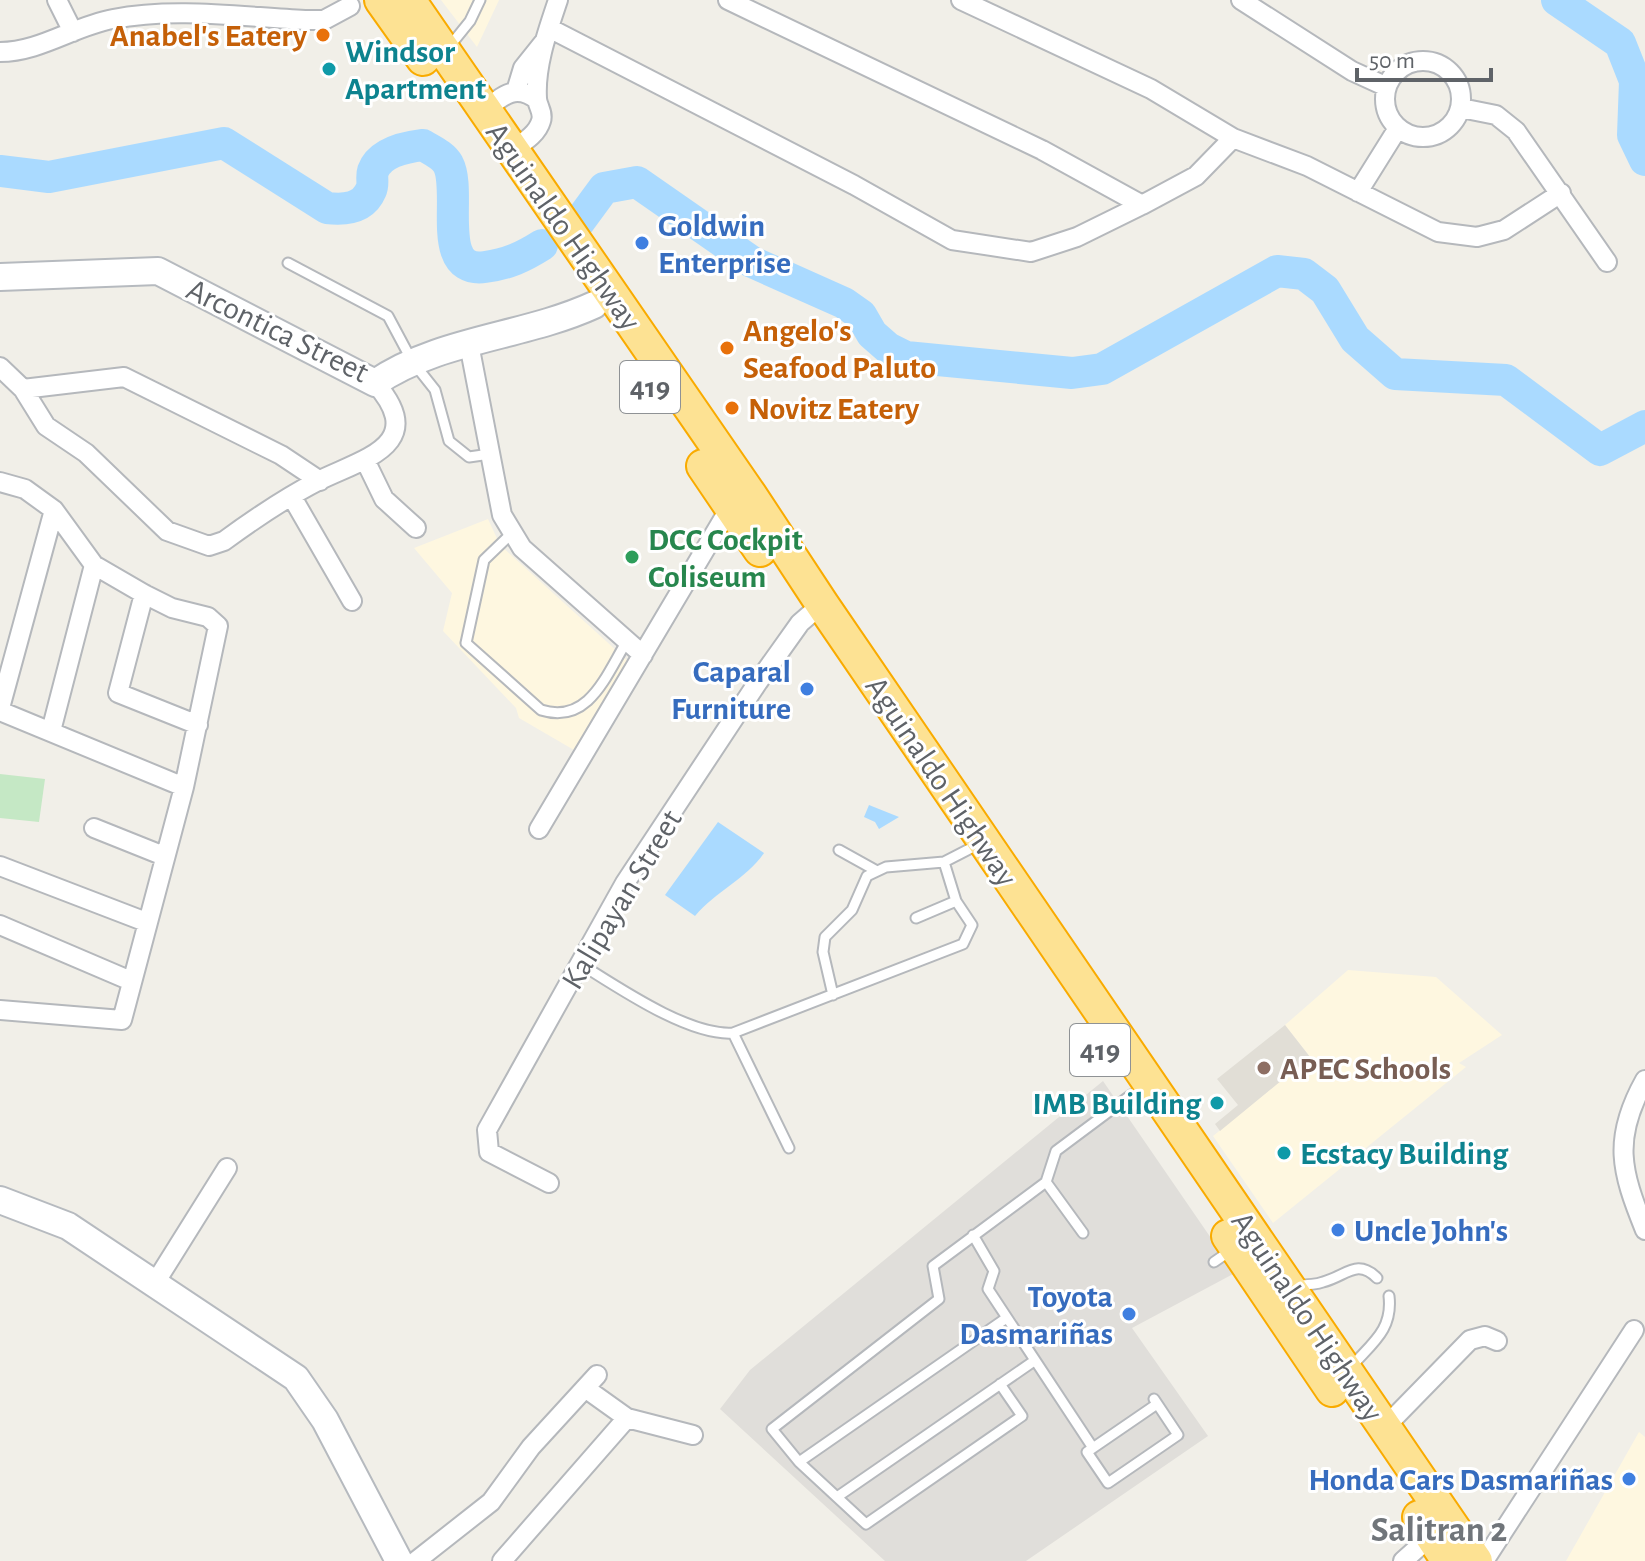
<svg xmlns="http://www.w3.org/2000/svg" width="1645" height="1561" viewBox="0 0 1645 1561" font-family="'Alegreya Sans',sans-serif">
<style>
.commercial{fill:#fef7e0}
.industrial{fill:#e0deda}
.education{fill:#e1ded6}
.green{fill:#c5e8c5}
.water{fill:#aadaff}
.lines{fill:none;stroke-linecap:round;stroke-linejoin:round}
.river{stroke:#aadaff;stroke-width:32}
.lane-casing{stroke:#b5b8bc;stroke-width:13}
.street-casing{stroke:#b5b8bc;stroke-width:22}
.secondary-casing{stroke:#b6babf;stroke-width:30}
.highway-casing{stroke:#f9ab00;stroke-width:36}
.lane{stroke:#fff;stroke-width:9}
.street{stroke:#fff;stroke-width:18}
.secondary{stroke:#fff;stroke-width:26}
.highway{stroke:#fde293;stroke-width:32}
.food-dot{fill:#e8710a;stroke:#fff;stroke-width:3}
.culture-dot{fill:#0f9aa8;stroke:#fff;stroke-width:3}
.shop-dot{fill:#3f7fe0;stroke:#fff;stroke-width:3}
.leisure-dot{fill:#2e9e5b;stroke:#fff;stroke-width:3}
.education-dot{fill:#8d6e63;stroke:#fff;stroke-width:3}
.labels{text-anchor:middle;stroke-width:6;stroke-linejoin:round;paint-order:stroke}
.shield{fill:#fff;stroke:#8f9295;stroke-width:2}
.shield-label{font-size:30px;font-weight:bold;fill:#5f6368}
.food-label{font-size:32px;font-weight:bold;fill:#c56008;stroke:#fff;text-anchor:start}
.culture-label{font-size:32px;font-weight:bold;fill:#0d838f;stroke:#fff;text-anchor:start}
.shop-label{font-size:32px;font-weight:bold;fill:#366cbe;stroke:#fff;text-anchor:end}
.street-label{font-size:32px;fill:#5f6368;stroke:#fff}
.leisure-label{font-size:32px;font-weight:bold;fill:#27864d;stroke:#fff;text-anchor:start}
.education-label{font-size:32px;font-weight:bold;fill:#785e54;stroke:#fff;text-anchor:start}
.quarter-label{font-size:36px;font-weight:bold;fill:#70757a;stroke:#fff}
</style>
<rect width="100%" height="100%" fill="#f1efe8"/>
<path class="commercial" d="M441,0h58l-22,47z
M488,519l12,26 128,116 -54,89 -55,-32 -3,-10 -73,-77 9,-38 -38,-45z
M1348,970l88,7 66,58 -43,28 7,4 -193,156 -60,-87 97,-79 -25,-32z
M1639,1432l6,5v124h-79z"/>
<path class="industrial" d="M1103,1081l132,192 -103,55 76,108 -182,125h-141l-165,-152 30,-39z"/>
<path class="education" d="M1285,1025l25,32 -90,74 -5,-7 23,-19 -21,-26z"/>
<path class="green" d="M0,774l45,5 -6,43 -39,-4z"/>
<path class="water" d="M869,805l30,12 -20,12 -4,-7 -11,-5z
M718,822l46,31c-19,27 -48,38 -69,63l-30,-21z"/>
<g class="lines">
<path class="river" d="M1557,0l63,43 15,38 -2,54 12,25
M0,171l49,6 175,-34 103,65c17,2 36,1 44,-18 3,-6 0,-13 2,-19 7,-19 33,-24 50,-26 8,5 20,10 25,19 15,28 -14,110 37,103 23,-3 38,-10 57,-22
M579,222l25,-34 33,-6 115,80 92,41 17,12 11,19 16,14 18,9 166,16 30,-4 175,-98 27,3 21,16 30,49 40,35 111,6 94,70 45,-24"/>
<g class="lane-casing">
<path id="lane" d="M449,47l21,-26 10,-21
M288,263l100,53 24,45 23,29 14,51 20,16 21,-3
M511,534l-27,26 -18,83 75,67c48,15 65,-35 86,-69
M839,850l36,20
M916,918l40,-17 -12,-39
M582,965c37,23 107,71 151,68l230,-89 9,-19 -16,-24
M833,995l-10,-43 2,-15 27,-27 15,-34 19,-9 58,-5 37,-19
M733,1033l56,115
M1046,1182l37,51
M973,1235l21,36 -6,18 105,159
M1214,1262l16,-11
M1296,1285c9,0 19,0 27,-3 23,-6 34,-24 54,-4
M1351,1367c21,-24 42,-37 38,-71
M1000,1384l22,32 -156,108 -67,-62 -27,-33 167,-130 -6,-33 113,-84 10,-31 75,-56
M1154,1399l24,36 -70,48 -21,-31 70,-48
M799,1462l206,-143
M837,1497l197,-136"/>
</g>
<g class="street-casing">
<path id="street" d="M57,0l16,32
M728,0l314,150 100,55 54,-29 37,-38
M961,0l190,89 82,49 74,28 131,66 39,5 27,-7 57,-37
M1241,0l111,71 35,16
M549,28l305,157 98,55 79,12 46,-15 65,-32
M0,52c40,0 74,-26 113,-33 62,-12 129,-2 192,1h19l26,-14
M1385 99a38 38 0 1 1 76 0a38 38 0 1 1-76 0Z
M516,91l7,-23 20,-25
M1461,108l35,7 20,16 91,131
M484,111c18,-15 32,-28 53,-11
M511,151c11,-8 26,-16 30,-30 3,-9 -4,-15 -4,-23 -2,-33 11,-68 21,-98
M1358,192l40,-64
M469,344l33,171 20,33 121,107
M0,367l23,22 23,37 40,27 81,78 42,15 15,-5c30,-22 61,-43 94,-60 44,-22 112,-36 57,-98
M23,389l101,-12 157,78 39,26
M366,462l18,37 32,29
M0,482l25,7 29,21 40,55 50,29 28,14 36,9 10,9 -34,161 -62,233 -122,-10
M292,497l60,104
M144,594l-26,99 80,32
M0,708l54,-198
M0,711l184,76
M51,731l43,-166
M94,828l70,28
M539,829l186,-313 13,-11
M0,866l146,56
M0,925l131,56
M1645,1080c-33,59 -24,91 0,150
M549,1183l-60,-31 -2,-22 138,-247 133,-201 42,-59 22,-19
M155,1283l72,-115
M585,1388l42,30 66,17
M1384,1428l86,-88 15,-4 12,5
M416,1561l75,-59 40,-55 66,-72
M502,1561l125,-143
M1403,1561l28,-25
M1484,1561l150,-231"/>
</g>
<g class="secondary-casing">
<path id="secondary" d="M0,277l158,-6 217,112c64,-44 149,-46 219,-78
M0,1200l68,26 228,152 29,42 74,141"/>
</g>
<g class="highway-casing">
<path id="highway" d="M381,0l42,59
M409,0l342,496 71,108 654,957
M703,466l57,84
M1228,1236l104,154
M1419,1517l29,44"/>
</g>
<use href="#lane" class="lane"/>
<use href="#street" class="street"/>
<use href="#secondary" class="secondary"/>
<use href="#highway" class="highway"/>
</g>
<g class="food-dot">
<circle cx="323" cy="35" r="8"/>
<circle cx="727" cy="348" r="8"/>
<circle cx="732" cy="408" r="8"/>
</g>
<g class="culture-dot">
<circle cx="329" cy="69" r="8"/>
<circle cx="1217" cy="1103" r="8"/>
<circle cx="1284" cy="1153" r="8"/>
</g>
<g class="shop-dot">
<circle cx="642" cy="243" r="8"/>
<circle cx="807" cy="689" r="8"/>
<circle cx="1338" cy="1230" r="8"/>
<circle cx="1129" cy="1314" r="8"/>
<circle cx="1629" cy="1479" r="8"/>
</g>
<circle class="leisure-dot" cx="632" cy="557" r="8"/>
<circle class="education-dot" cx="1264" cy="1068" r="8"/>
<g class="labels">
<g class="shield">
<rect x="620" y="361" width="60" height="52" rx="6"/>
<rect x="1070" y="1024" width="60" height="52" rx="6"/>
</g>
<g class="shield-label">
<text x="650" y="397">419</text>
<text x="1100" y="1060">419</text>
</g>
<g class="food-label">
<text x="307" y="46" text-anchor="end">Anabel's Eatery</text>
<text x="743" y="341">Angelo's<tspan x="743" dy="37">Seafood Paluto</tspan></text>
<text x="748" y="419">Novitz Eatery</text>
</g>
<g class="culture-label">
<text x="345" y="62">Windsor<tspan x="345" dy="37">Apartment</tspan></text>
<text x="1201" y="1114" text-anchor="end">IMB Building</text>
<text x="1300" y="1164">Ecstacy Building</text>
</g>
<g class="shop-label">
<text x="658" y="236" text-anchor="start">Goldwin<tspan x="658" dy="37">Enterprise</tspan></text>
<text x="791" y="682">Caparal<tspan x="791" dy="37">Furniture</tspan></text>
<text x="1354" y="1241" text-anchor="start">Uncle John's</text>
<text x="1113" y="1307">Toyota<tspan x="1113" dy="37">Dasmariñas</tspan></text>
<text x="1613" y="1490">Honda Cars Dasmariñas</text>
</g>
<g class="street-label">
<text transform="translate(564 226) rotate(55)" y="11">Aguinaldo Highway</text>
<text transform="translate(278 330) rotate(26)" y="11">Arcontica Street</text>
<text transform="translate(942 781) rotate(56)" y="11">Aguinaldo Highway</text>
<text transform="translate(621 899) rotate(-59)" y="11">Kalipayan Street</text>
<text transform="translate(1308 1316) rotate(56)" y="11">Aguinaldo Highway</text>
</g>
<g class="leisure-label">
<text x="648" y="550">DCC Cockpit<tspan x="648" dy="37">Coliseum</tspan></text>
</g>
<g class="education-label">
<text x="1280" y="1079">APEC Schools</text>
</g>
<g class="quarter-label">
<text x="1439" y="1541">Salitran 2</text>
</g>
</g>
<path d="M1357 68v12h134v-12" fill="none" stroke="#5f6368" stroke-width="4"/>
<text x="1369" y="68" font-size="24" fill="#5f6368" stroke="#ffffff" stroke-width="6" paint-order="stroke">50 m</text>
</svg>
